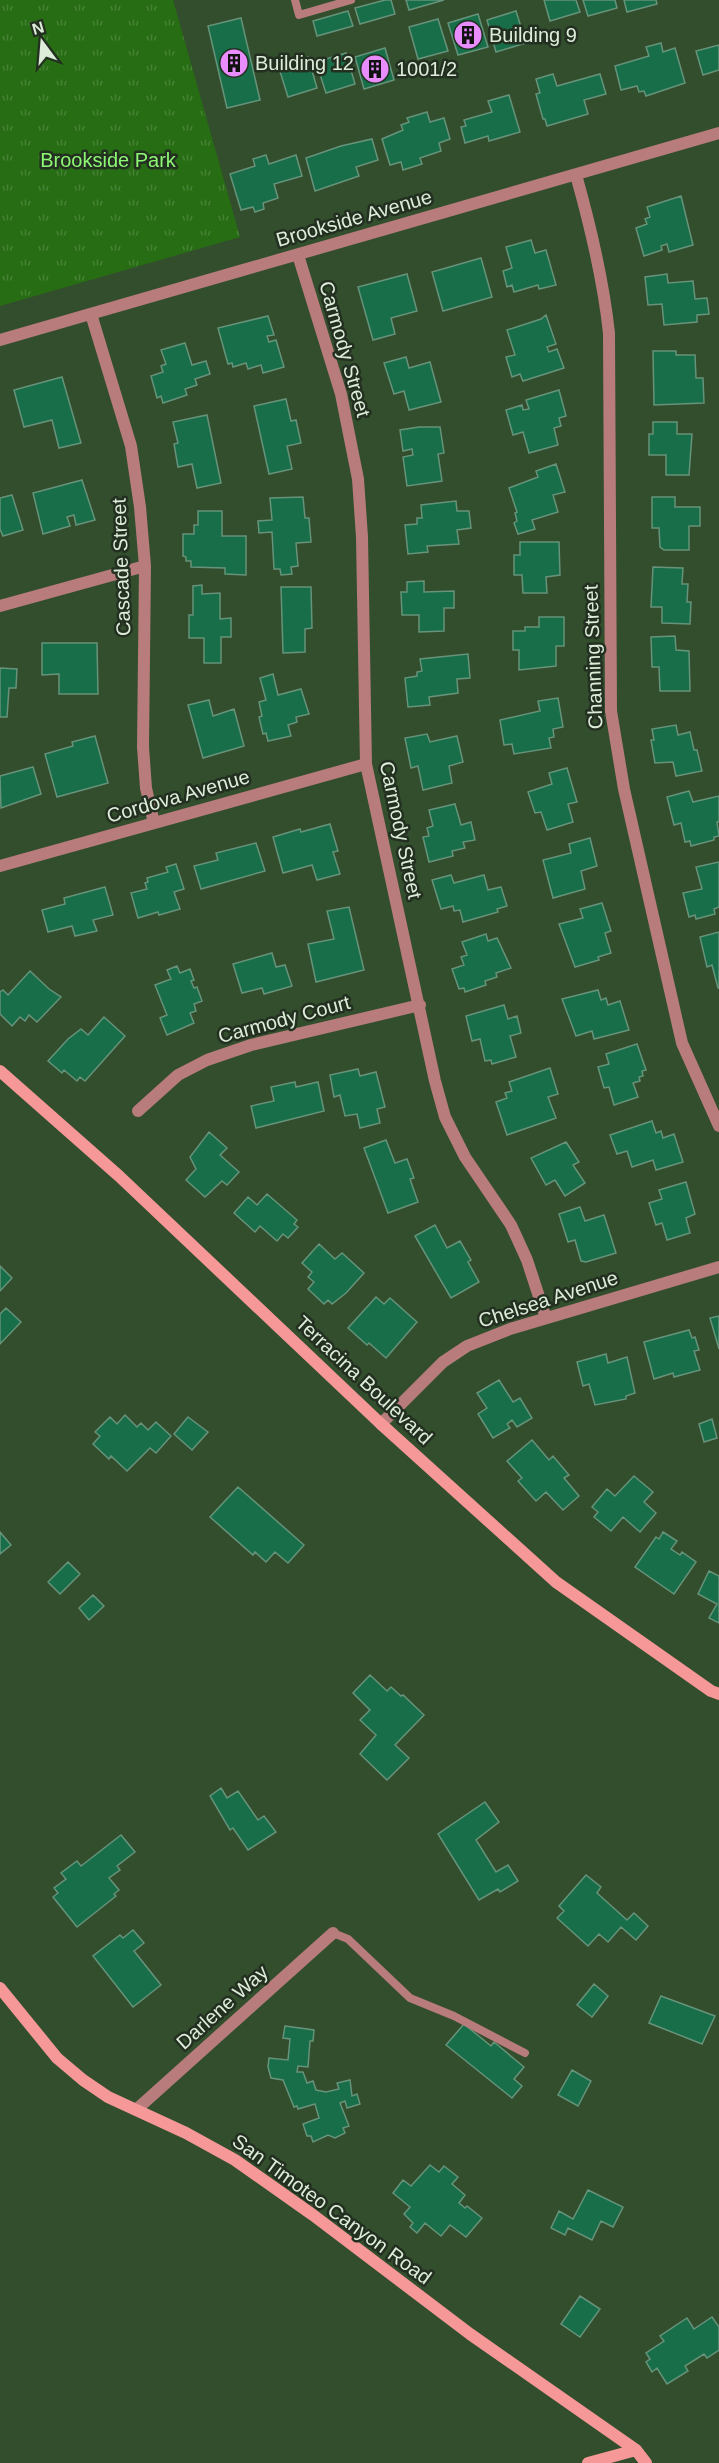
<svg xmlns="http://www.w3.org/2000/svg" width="719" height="2463" viewBox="0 0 719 2463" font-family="Helvetica,sans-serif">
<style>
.grass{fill:url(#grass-tufts)}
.building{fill:#176e49;stroke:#66937a;stroke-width:1.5}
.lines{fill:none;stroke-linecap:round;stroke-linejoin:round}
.lane{stroke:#b77c7b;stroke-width:8}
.street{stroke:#b77c7b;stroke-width:12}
.secondary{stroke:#f69898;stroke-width:12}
.labels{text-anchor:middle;stroke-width:5;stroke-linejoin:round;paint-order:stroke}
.poi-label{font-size:20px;fill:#ddedd9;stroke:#233021;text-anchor:start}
.park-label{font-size:20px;fill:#8df774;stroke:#233021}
.street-label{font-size:20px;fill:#ddedd9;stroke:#233021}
</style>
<defs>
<pattern id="grass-tufts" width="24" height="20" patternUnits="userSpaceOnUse" patternTransform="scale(1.5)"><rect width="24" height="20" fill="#276d13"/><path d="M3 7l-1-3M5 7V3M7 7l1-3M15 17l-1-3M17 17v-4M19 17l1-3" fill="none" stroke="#468235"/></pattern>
</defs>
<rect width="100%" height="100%" fill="#334e2d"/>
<path class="grass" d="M0,0h173l67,237 -240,69z"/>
<path class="building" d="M385,0h6l4,14 -35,10 -5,-16z
M406,0h38l-35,10z
M544,0h32l4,12 -30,9z
M583,0h32l2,8 -29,8z
M624,0h32l1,4 -30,8z
M348,11l5,15 -36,10 -4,-15z
M516,11l10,32 -30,9 -9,-32z
M478,14l10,33 -30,8 -10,-32z
M241,18l19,82 -33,8 -19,-82z
M438,19l10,32 -30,8 -9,-32z
M661,43l2,9 12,-4 10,35 -39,13 -2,-5 -5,1 -2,-6 -16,4 -6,-24 34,-10 -3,-9z
M719,45v25l-16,5 -7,-24z
M385,48l9,32 -30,9 -9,-32z
M346,53l9,31 -29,9 -10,-31z
M308,57l9,31 -29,9 -10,-32z
M553,74l4,12 43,-12 6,20 -22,6 4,14 -41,12 -2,-7h-2l-7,-25 4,-1 -4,-14z
M509,95l11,37 -31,9 -1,-5 -23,7 -4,-16 5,-1 -2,-6 28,-8 -4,-11z
M427,112l3,10 14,-4 6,21 -11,4 2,8 -21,7 2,6 -19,6 -2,-8 -11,3 -8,-26 21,-9 -2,-5 8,-3 -2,-4z
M372,139l6,21 -22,7 3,9 -44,15 -9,-33 35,-12z
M266,155l3,9 27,-9 6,21 -28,8 4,14 -15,5 1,6 -9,3 -2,-5 -12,3 -11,-36 25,-8 -2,-7z
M681,196l12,49 -24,7 -2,-8 -6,2 1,4 -18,6 -8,-28 11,-4 -2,-5 5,-2 -3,-10z
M531,240l4,13 11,-3 10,35 -17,4 -1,-4 -24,7 -2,-7 -5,2 -4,-16 9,-3 -6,-21z
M481,258l11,39 -49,14 -11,-39z
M407,274l10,37 -26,7 4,16 -22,6 -15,-53z
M667,274l1,9 25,-2 2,18 12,-1 2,16 -12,1v7l-33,3 -2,-21 -14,1 -3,-28z
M546,315l10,29 -9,3 2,5 8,-3 7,19 -41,13 -3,-7 -8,3 -6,-20 9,-2 -8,-25 34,-11z
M268,316l6,19 -7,1 2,6 7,-2 8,27 -21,6 -2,-8 -13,4 -2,-6 -13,4 -1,-4 -4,1 -10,-36z
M185,343l7,22 14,-4 4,13 -15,5 2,6 -12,4 2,6 -24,8 -2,-7 -4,2 -6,-22 12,-4 -2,-6 5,-2 -5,-14z
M653,351h23v4h19l1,23h7l1,25 -50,2z
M406,357l3,11 21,-6 11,40 -32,8 -5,-19 -10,3 -10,-31z
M62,377l19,66 -22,5 -7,-28 -28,7 -10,-37z
M559,390l7,26 -7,2 2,8 -7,2 4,17 -29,8 -6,-21 -10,3 -7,-25 16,-5 1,5 6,-1 -3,-9z
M286,399l5,22 5,-1 5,23 -14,3 5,23 -23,5 -15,-68z
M207,415l14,68 -24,5 -5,-24 -14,3 -4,-23 4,-1 -5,-21z
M653,422h24v12h15l-3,41h-23v-20h-17v-21h4z
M419,427h21l4,26 -6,1 4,27 -35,5 -4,-29 10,-2 -1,-6 -9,2 -3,-21z
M556,464l9,28 -12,3 5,17 -26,8 3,9 -17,5 -4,-11 3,-2 -2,-8 2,-1 -8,-24 29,-11 -2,-6z
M82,480l13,40 -19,5 -2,-10 -7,2 3,9 -27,8 -10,-41z
M12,495l11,35 -20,6 -3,-7v-31z
M303,497l2,21h4l2,24 -15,1 2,23 -7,1 1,7 -11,1 -1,-6h-6l-2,-37 -13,1 -1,-12 14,-1 -2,-22z
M652,497h23v10h25v19h-11v24h-25l-4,-3 -1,-19h-7z
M456,501l1,10h12l2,17 -14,2 2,14 -32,2 1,6 -20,2 -3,-29 12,-1v-6h5l-1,-13z
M198,511h24v25h24v39l-21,-1v-6l-34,-1v-6h-5v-4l-3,-1v-22h11v-9h4z
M520,542h39l1,33 -14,2 1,16h-24l-1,-18h-8v-20h6z
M653,567l30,1 -1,16h6l-1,18h4l-1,22 -28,-1v-16h-11z
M424,581v11l30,-1v17h-10v23l-25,1v-17h-17l-1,-23h6v-10z
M202,585v9l18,-1v26l11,-1v19h-10v26h-17v-25h-15v-23h4v-29z
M281,587h30l1,41 -7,1v23l-22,1z
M539,617h25v29h-8v20l-37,4v-20h-6v-19h12v-4h14z
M675,636l1,14 13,1 1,40h-30l-1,-24h-7l-1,-30z
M42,643h55l1,51h-39v-20l-17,1z
M468,654l2,24 -13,1 1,14 -29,4 1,8 -22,2 -3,-29 12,-2v-4l5,-1 -2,-12z
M0,668l17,1 -1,19h-7l-2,29h-7z
M273,674l5,21 23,-6 8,25 -13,3 1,5 -9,3 3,11 -23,5 -2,-8 -3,1 -4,-17 3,-1 -3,-14 7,-2 -6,-22z
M558,698l5,29 -10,2 1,8 -5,1 2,10 -37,6 -2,-10 -8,1 -4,-25 40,-9 -2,-10z
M209,700l4,16 21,-7 10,37 -41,12 -15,-53z
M676,725l2,10 12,-3 4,18h3l5,21 -26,5 -3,-14 -18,1 -4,-23h3l-2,-11z
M427,734l3,8 27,-6 6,26 -14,4 3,17 -29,7 -5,-24 -7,2 -6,-30z
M95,736l13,47 -51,14 -12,-43 28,-8 -1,-4z
M33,767l8,27 -40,14 -1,-32z
M567,768l10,34 -9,2 5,18 -26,8 -6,-18 -6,1 -7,-21 24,-8 -3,-11z
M689,791l4,11 26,-6v26h-2l2,14 -5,1v3l-23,6 -1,-5 -5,1 -4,-19 -7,2 -7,-28z
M455,804l6,21 10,-3 4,18 -12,2 2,6 -13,3 1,5 -24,6 -6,-25 6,-1 -2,-8 6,-2 -4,-16z
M330,824l8,27 -5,1 7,22 -23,6 -5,-15 -29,8 -10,-36 27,-8 1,3z
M590,838l7,28 -16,5 4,18 -32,9 -10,-38 28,-7 -2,-9z
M256,843l9,28 -64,18 -7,-23 24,-6 -2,-7z
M719,862v45l-5,2 1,5 -19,5 -1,-4 -6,2 -6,-24 19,-4 -6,-22z
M176,864l8,25 -10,3 6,17 -21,6 -1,-3 -20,6 -7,-25 16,-4 -2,-6 3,-1 -1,-4 21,-6 -2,-5z
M451,875l3,8 30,-8 4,15 13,-3 6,19 -10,3 1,3 -35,10 -3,-12 -6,1 -1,-5 -12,3 -9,-29z
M105,887l8,28 -20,5 4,11 -22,5 -3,-10 -24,6 -6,-22 23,-6 -1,-6z
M602,903l9,28 -6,2 6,20 -13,4 1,3 -24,7 -16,-43 24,-6 -3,-9z
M349,907l15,63 -48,12 -8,-38 26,-5 -7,-28z
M719,932v56h-1l-6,-23 -5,2 -7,-30z
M486,934l2,7 9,-3 14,30 -15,5 1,4 -12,4 1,4 -21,7 -1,-4 -5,1 -7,-20 12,-4 -3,-8 6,-2 -5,-13z
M272,953l4,14 9,-2 7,21 -28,8 -2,-6 -20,5 -9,-29z
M177,966l3,7 10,-4 4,11 -3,1 3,7 3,-1 5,14 -8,3 2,7 -6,2 4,10 -27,12 -7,-17 7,-3 -12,-30 16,-6 -4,-9z
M30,971l19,18 12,8 -24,25 -8,-7 -4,6 -5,-4 -8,9 -12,-12v-22l3,-2 5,5z
M598,990l3,10 5,-2 2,7 12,-4 9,29 -35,9 -2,-8 -16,5 -14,-37z
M504,1005l4,14 9,-3 4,17 -11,3 6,21 -24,7 -1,-4 -6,1 -5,-22 -8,2 -6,-25z
M104,1017l21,19 -40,45 -5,-4 -3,4 -13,-11 -2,3 -14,-12 20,-22 13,-10 7,6z
M637,1044l9,26 -4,1 1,5 -4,1 1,4 -7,2 5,14 -24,8 -5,-18 -5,1 -6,-21 11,-3 -3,-10z
M550,1068l8,26 -10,3 8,21 -49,17 -11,-33 11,-4 -2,-5 7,-2 -3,-9z
M358,1069l2,7 16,-4 9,35 -8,2 3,14 -20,5 -3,-14 -12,2 -5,-21 -6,2 -4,-22z
M295,1082l1,5 22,-5 6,29 -68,17 -5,-22 23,-5 -3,-14z
M652,1121l4,12 5,-2 2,7 11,-4 9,28 -27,8 -3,-10 -21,7 -5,-16 -10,3 -7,-19z
M209,1132l18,16 -7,7 19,17 -12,13 -5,-4 -17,16 -19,-17 10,-11 -6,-12z
M386,1140l9,23 12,-4 7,19 -4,1 8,23 -30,11 -24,-65z
M566,1142l13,20 -6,3 12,18 -20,13 -10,-16 -9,5 -15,-27z
M686,1182l9,32 -9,4 4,15 -23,7 -5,-17 -6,2 -7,-22 13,-4 -3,-9z
M267,1194l30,26 -3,4 4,3 -10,11 -5,-4 -6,7 -17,-15 -5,6 -21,-19 14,-16 9,8z
M580,1207l5,14 19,-6 12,38 -30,9 -5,-1 -6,-21 -7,2 -9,-28z
M435,1225l12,23 13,-7 11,19 -3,2 11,20 -28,16 -36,-62z
M319,1244l16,15 7,-6 22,20 -18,20 -14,11 -4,-4 -4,4 -16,-15 6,-7 -6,-5 4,-5 -10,-9z
M0,1266l12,12 -12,13z
M376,1297l8,7 6,-6 27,24 -31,36 -17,-15 -2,2 -19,-17z
M6,1308l15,14 -21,22v-30z
M719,1316v33l-9,-31z
M689,1330l3,8 3,-1 4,13 -5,1 6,19 -26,7 -1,-4 -19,6 -10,-37z
M606,1354l2,9 19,-6 8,36 -9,3v3l-31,6 -6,-21 -6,2 -6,-24z
M499,1380l14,22 7,-4 12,20 -15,9 -5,-7 -5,4 3,4 -17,10 -15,-24 9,-6 -10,-15z
M125,1415l12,12 4,-4 7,7 8,-8 15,14 -15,17 -6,-5 -23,23 -16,-15 -2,3 -16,-15 7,-8 -5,-4 15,-15 7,7z
M188,1417l20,15 -16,18 -18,-16z
M712,1419l5,19 -13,4 -5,-18z
M532,1440l17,20 4,-4 16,19 -5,3 15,18 -16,14 -17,-18 -10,9 -18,-20 4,-3 -15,-17z
M634,1476l19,16 -9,10 12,11 -16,19 -17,-15 -12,14 -17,-14 4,-5 -6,-5 15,-18 8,7z
M238,1487l66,58 -16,18 -13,-11 -9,10 -11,-10 -2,3 -43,-38z
M0,1532l11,13 -11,9z
M663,1532l14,9 -6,8 9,6 2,-3 14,10 -22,32 -39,-27 21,-30 3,2z
M68,1562l12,12 -20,20 -12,-12z
M709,1571l10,5v47l-10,-5 8,-14 -19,-10z
M93,1595l11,11 -15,14 -10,-12z
M370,1675l17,16 4,-4 10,9 2,-1 21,20 -29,30 14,13 -22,22 -27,-26 16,-19 -16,-15 10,-10 -17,-17z
M221,1788l6,10 11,-7 20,29 6,-4 12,16 -28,18 -15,-22 -3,2 -20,-34z
M485,1802l14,20 -23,18 20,32 12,-7 10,16 -18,11 -2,-3 -19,11 -41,-66z
M121,1835l14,17 -18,14 3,4 -11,8 10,12 -5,4 2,2 -39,31 -24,-30 5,-4 -4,-5 12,-9 -5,-6 16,-12 4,5z
M586,1875l15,12 -4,6 30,27 7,-7 14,13 -12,14 -15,-13 -13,15 -9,-8 -11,12 -31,-28 7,-7 -5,-5z
M133,1930l11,13 -10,8 27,34 -28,22 -40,-51 27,-21 3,3z
M594,1984l14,12 -16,21 -15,-12z
M661,1996l54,20 -13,28 -53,-21z
M464,2024l27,22 3,-4 30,25 -10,12 8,7 -10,12 -66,-53z
M285,2026l29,4 -1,11h-3l-2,26 -10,-1 -1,6h6l4,11 6,-2 3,9 10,2 13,-3 -2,-6 13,-3 2,16 5,-2 3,10 -13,4 -2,-7 -5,2 9,23 -6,2 2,5 -10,5 -7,-3 -15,7 -2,-6h-4l-4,-12 16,-6 -4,-14 -17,5 -1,-3 -3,1 -11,-27 -12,-2 -3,-11 1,-9 19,2 2,-21 -7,-1z
M572,2070l19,11 -13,25 -20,-11z
M430,2165l9,7 5,-6 14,11 -6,7 13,11 -6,8 6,5 2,-2 15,12 -16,19 -16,-12 -9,11 -16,-13 -8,10 -7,-6 3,-4 -9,-9 6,-7 -17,-14 10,-13 8,6z
M588,2190l35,17 -10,20 -12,-6 -9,19 -24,-12 -3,7 -14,-7 8,-17 14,8z
M580,2296l20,13 -20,28 -19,-13z
M712,2317l7,10v23l-12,8 -3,-4 -19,12 3,5 -21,13 -10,-16 -5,4 -6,-10 4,-3 -4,-6 18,-12 -4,-5 27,-18 7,11z"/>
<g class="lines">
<path class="lane" d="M295,0l4,15 52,-15
M333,1933l15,6 62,59 44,18 71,37"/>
<path class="street" d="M576,175c15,53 27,103 33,158l2,378 13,78 58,254 37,83
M298,255l43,139 17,85 4,58 4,227 69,317 10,36 20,40 46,68 16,35 19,58
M91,314l40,132 9,61 5,59 -2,181 3,41 8,35
M0,340l719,-207
M0,606l145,-40
M0,866l366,-102
M138,1111l40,-36 29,-15 44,-15 169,-40
M381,1424l62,-62 24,-16 43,-17 209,-62
M137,2109l196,-176"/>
<path class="secondary" d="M0,1071l119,105 262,248 175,158 155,109 8,3
M0,1988l57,70 26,22 25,17 78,36 49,27 78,55 157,119 166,116 10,13
M588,2463l48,-13"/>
</g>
<defs>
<g id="building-disc" transform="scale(1.5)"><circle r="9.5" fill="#e98dfe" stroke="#233021"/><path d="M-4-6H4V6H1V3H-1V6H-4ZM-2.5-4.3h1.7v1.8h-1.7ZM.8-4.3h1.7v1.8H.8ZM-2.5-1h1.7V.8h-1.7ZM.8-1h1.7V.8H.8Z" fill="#111"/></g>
</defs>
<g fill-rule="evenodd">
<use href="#building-disc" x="468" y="35"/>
<use href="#building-disc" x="234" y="63"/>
<use href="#building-disc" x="375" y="69"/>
</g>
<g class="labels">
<g class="poi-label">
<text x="489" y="42">Building 9</text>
<text x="255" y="70">Building 12</text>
<text x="396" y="76">1001/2</text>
</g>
<g class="park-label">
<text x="108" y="167">Brookside Park</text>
</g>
<g class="street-label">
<text transform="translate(354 218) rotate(-16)" y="7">Brookside Avenue</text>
<text transform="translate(345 349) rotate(74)" y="7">Carmody Street</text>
<text transform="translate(121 567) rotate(-92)" y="7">Cascade Street</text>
<text transform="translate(593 657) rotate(-92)" y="7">Channing Street</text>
<text transform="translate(178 796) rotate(-16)" y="7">Cordova Avenue</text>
<text transform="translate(401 830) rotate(78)" y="7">Carmody Street</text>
<text transform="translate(284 1019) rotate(-15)" y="7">Carmody Court</text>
<text transform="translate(548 1299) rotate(-18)" y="7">Chelsea Avenue</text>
<text transform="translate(364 1380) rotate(43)" y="7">Terracina Boulevard</text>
<text transform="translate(222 2007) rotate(-42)" y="7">Darlene Way</text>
<text transform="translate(332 2209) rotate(36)" y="7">San Timoteo Canyon Road</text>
</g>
</g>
<g transform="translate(42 42) rotate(344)" stroke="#233021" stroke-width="4.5" paint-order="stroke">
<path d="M0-4.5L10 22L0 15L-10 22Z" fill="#ddedd9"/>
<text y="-9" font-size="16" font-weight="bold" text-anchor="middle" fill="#ddedd9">N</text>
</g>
</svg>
